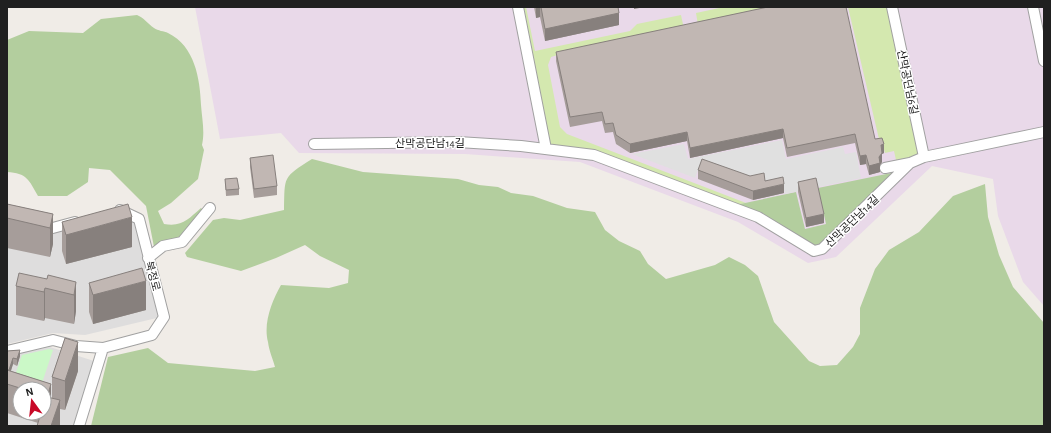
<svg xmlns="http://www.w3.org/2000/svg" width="1051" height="433" viewBox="0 0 1051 433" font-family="'Alegreya Sans','Noto Sans KR',sans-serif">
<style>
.residential{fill:#dedddd;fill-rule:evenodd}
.industrial{fill:#e9d9e9}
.grass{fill:#d4e8af}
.forest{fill:#b3ce9e}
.park{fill:#cbf8c7}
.parking{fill:#e0e0e0}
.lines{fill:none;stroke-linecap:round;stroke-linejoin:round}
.minor-casing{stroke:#a1a1a1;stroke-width:12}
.minor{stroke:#fff;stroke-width:10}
.wall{fill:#a69d9a;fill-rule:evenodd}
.shaded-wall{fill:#87807d}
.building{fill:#c1b7b3;stroke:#87807d}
.labels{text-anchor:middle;stroke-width:3;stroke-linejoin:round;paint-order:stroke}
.street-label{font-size:11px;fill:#202020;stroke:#fff}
</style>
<rect width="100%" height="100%" fill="#f0ece7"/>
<path class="residential" d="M120,214l15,7 26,96 -76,18 -32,-2 -46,11v-119l43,8z
M50,347l44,14 -21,65h-66v-70zM20,389h24v24h-24z"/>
<path class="industrial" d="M195,7h849v299l-21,-24 -25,-66 -5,-37 -61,-13 -96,91 -28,6 -70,-41 -158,-60 -115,-8 -166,-1 -18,-20 -61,6z"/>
<path class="grass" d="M518,7h8l9,44 95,-20 7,-7 44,-9 3,14 -120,24 -13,4 -3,8 12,62 7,7 179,69 -15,3 -137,-51 -48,-6z
M724,7h54l-80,18 -2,-12z
M848,7h43l28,149 -23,4 -2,-9 -9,2 -2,-7 -4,-7z"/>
<path class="forest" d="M137,15c7,3 10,8 17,13 4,3 10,3 14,5 27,13 32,46 33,72 1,14 4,27 1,40l2,5 -6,29 -27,24 -13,8 6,13c19,3 24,-5 37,-16l2,2 -20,28 -29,9 -8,-41 -36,-36 -21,-2 -1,14 -21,14h-29c-9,-16 -11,-23 -31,-24v-132l22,-9 54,2 18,-14z
M312,159l51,13 95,7 21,6 19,2 13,6 22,3 34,12 28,4 10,18 14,11 21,10 8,13 18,15 49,-14 14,-8 16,8 13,11 16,46 35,39 11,5 17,-1 16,-18 7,-13v-26l15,-39 14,-19 30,-18 34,-36 32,-12 3,33 11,38 14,32 31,36v103h-953l17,-69 40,-9 20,15 87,8 20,-4c-2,-8 -6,-16 -7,-25 -5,-19 4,-41 13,-57l48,3 19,-5 1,-13 -29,-14 -15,-11 -29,13 -35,13 -54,-14 -2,-4 28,-33 11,-2 16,2 44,-10c1,-34 -2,-32 28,-51z
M901,171l-79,78 -91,-43 65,-14 9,37 21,-5 -8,-36z"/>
<path class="park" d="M49,349l4,1 -13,39 -28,-5 10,-29z"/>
<path class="parking" d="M782,140l4,19 57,-12 2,7 11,-2 5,26 -76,16 -2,-8 -8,1 2,8 -9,2 -3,-16 -65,-16 -5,13 -63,-24 52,-10 4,15z"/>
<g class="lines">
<g class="minor-casing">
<path id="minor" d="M518,7l28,142
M892,7l32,150
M1033,7l11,54
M314,144l144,-2 63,4 73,9 164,62 56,34 8,-2 88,-86 14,-6 120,-25
M885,168l25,-5
M40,228l9,1 26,-7
M148,258l15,-12 19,-4 28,-34
M7,351l46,-11 23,6 27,2 49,-13 12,-18 -25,-98 -19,-9
M79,426l24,-78"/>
</g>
<use href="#minor" class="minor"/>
</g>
<path class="wall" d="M534,7h84l1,18 -74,16 -5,-24 -4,1z
M556,52l319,87 9,14 -2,1v8l-2,3v7l-11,3 -3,-11 -6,1 -5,-22 -68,14 -4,-19 -93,20 -3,-17 -57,12 -14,-9 -3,-12 -8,1 -3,-12 -32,6 -14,-66z
M250,158l27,28v9l-23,3 -4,-31z
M698,170l52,6 15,5 19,12 -31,7 -55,-21z
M225,179l14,10v6l-13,1z
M798,182l26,41 -18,4 -8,-35z
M7,204l46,10v30l-3,13 -43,-9z
M62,222l70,25 -66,17 -4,-13z
M47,279l29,3v29l-2,13 -29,-6 -1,3 -28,-6v-29z
M89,283l57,27 -53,14 -4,-12z
M65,338l13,4v29l-13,39 -5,-1v17h-23l1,-3 -31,-10v-62l13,-1v6l-3,10 -4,-2 -2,7 40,13v14h1v-21zM20,389h24v24h-24z"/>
<path class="shaded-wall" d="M536,7h4v10l-4,1z
M634,7h11l-11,2z
M619,13v12l-74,16v-12z
M783,129v9l-93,20v-10z
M687,132v9l-57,12v-9z
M884,144v9l-2,1v8l-2,3v7l-11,3v-9l10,-9 2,-12z
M866,155v9l-6,1v-9z
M784,184v9l-31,7v-9z
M53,214v30l-3,13v-29z
M824,214v9l-18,4v-9z
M132,217v30l-66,17v-29z
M146,281v29l-53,14v-29z
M76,282v29l-2,13v-29z
M45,288v30l-1,3v-29z
M78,342v29l-13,39v-29z
M20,350v6l-3,10v-7z
M13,358v6l-5,15v-6z
M51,384v29l-4,-16z
M60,400v26h-9z"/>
<path class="building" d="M541,7h77l1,6 -74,16z
M768,7h78l29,132 7,-1 2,6 -3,1 1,8 -3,4 1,6 -11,3 -3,-11 -6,1 -5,-22 -68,14 -4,-19 -93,19 -3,-16 -57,12 -14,-9 -3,-12 -8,1 -3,-12 -32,5 -14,-65z
M273,155l4,31 -23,3 -4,-31z
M702,159l48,17 14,-3 1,8 18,-4 1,7 -31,7 -55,-21z
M237,178l2,11 -13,1 -1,-11z
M816,178l8,36 -18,4 -8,-36z
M7,204l46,10 -3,14 -43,-10z
M128,204l4,13 -66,18 -4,-13z
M142,268l4,13 -53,14 -4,-12z
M19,273l28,6 1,-4 28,7 -2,13 -29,-7 -1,4 -28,-6z
M65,338l13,4 -13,39 -13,-4z
M20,350l-3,9 -4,-1 -4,12h-2v-19z
M7,370l44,14 -4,13 -3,-1v-7h-21l-16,-5z
M47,397l13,3 -9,26h-14l4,-13h3v-8z"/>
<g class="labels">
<g class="street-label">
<text transform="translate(908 82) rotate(78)" y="4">산막공단남6길</text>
<text x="430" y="147">산막공단남14길</text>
<text transform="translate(852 221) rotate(-44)" y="4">산막공단남14길</text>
<text transform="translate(153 276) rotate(75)" y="4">북정로</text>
</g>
</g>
<rect width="1051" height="433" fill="none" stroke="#202020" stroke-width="16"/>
<g transform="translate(32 401) rotate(345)"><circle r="19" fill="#ffffff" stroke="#a6a6a6"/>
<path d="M0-3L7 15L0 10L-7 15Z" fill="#c80827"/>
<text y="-6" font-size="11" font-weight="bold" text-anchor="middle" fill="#202020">N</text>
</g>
</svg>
